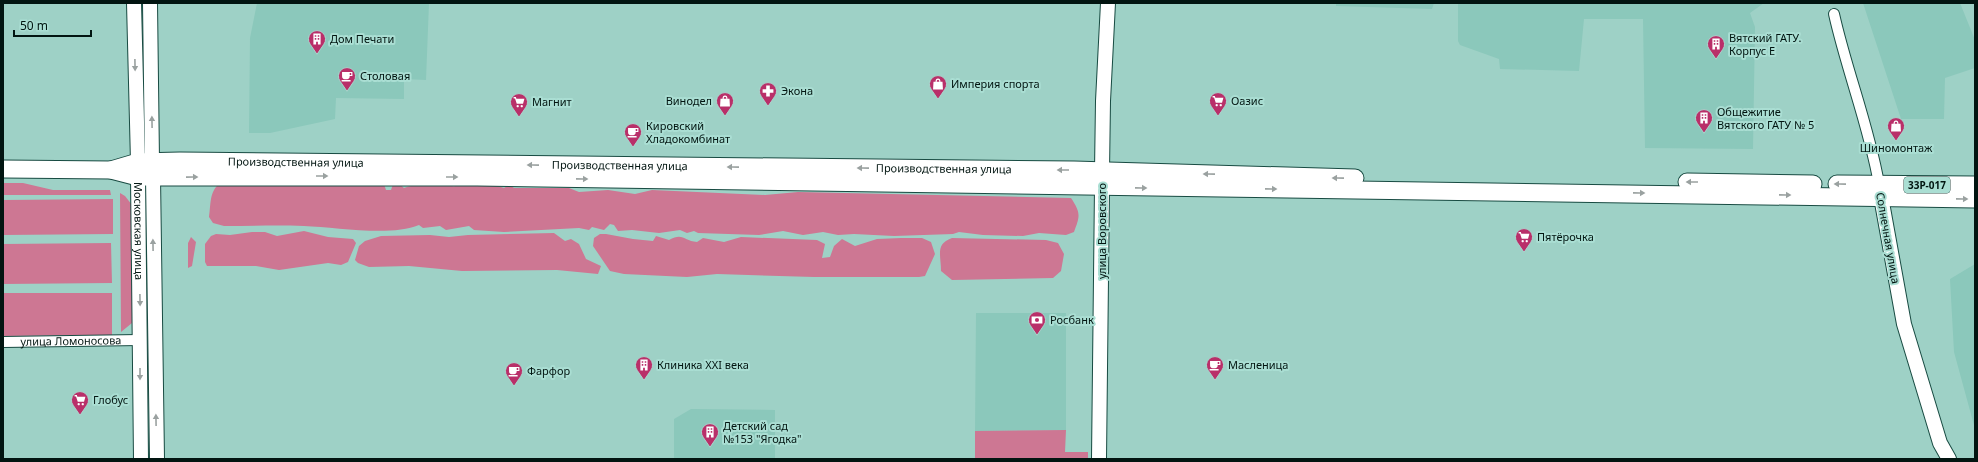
<svg xmlns="http://www.w3.org/2000/svg" width="1978" height="462" viewBox="0 0 1978 462" font-family="'Noto Sans',sans-serif">
<style>
.built{fill:#8bc8bb}
.green{fill:#cd7793}
.lines{fill:none;stroke-linecap:round;stroke-linejoin:round}
.minor-casing{stroke:#184b42;stroke-width:12}
.secondary-casing{stroke:#184b42;stroke-width:16}
.trunk-casing{stroke:#184b42;stroke-width:19}
.minor{stroke:#fff;stroke-width:10}
.secondary{stroke:#fff;stroke-width:14}
.trunk{stroke:#fff;stroke-width:17}
.oneway{fill:#9aa1a0}
.labels{text-anchor:middle;stroke-width:4;stroke-linejoin:round;paint-order:stroke}
.shield{fill:#aaded3;stroke:#34514b;stroke-width:1}
.shield-label{font-size:10px;font-weight:bold;fill:#021511}
.poi-label{font-size:11px;fill:#021511;stroke:#aaded3;text-anchor:start}
.street-label{font-size:11px;fill:#021511;stroke:#aaded3}
</style>
<rect width="100%" height="100%" fill="#9ed1c6"/>
<path class="built" d="M257,3h172l-3,77 -22,-1v20l-68,-1 -1,21 -65,14h-21l1,-95z
M1336,3h98l-2,6 -96,-3z
M1458,3h306l-14,10 5,14 -2,122 -108,-1 -2,-129h-59l-5,52 -79,-2 -1,-10 -39,-14 -2,-4z
M1863,3h97l15,37v28l-30,10 -1,41h-43z
M1975,264v165l-21,-77 -4,-73z
M976,313h90v117l-91,1z
M691,409l84,1v49h-101v-40z"/>
<path class="green" d="M278,182l106,2 2,6h5l2,-6 5,-1 6,5c10,-4 16,-2 27,-2 4,0 8,-2 12,-2 5,0 8,3 12,2 16,-1 34,-4 49,2l5,-3 5,3h55l10,4 29,-2 27,4 17,-4 113,5 33,-3 273,6c10,15 9,18 3,34l-8,3 -27,-2 -16,3 -40,-1 -24,-3 -6,2 -59,2 -40,-2 -16,1 -15,-3 -20,3 -20,-4 -24,4 -61,-2 -4,-2 -7,2 -7,-3 -21,3 -27,-3 -14,1 -4,-6 -4,-1 -6,6 -12,-3 -3,3 -10,-2 -75,4 -30,-2 -5,-4 -23,4 -6,-4 -17,2 -4,-3c-29,12 -83,2 -115,1 -27,-1 -54,0 -80,0l-11,-3 -4,-6c2,-13 0,-25 11,-34h41l8,3z
M3,183h20l30,7h57l1,5h-108z
M120,193l5,3 7,9 2,112 -2,6 -11,9z
M113,199v35l-110,1v-35z
M304,231l24,6 25,2 3,4 -8,19 -7,3 -13,-2 -49,7 -23,-4h-49l-2,-4v-18l6,-8 5,-2 14,1 22,-3h13l12,4z
M554,233l11,8 6,-2 8,5 7,15 15,7 -3,8 -41,-4 -95,1 -53,-5 -40,1 -11,-4 -3,-3 4,-14 6,-5 16,-5 49,-1 19,2 19,-2z
M600,234h6l27,5 20,2 3,-5 13,4c14,-8 15,1 28,2l6,-4 21,4 17,-5 76,3 8,4 -3,14 8,-1 4,-11 8,-7 13,7 22,-7 24,-1h21l9,4 4,12 -10,22 -6,1h-105l-97,-3 -30,3 -63,-3 -14,-3 -17,-25 1,-8z
M191,237l5,5 -4,24 -4,2v-25z
M952,238l94,2 12,3 6,11 -3,17 -8,7 -101,2 -11,-9c0,-16 -6,-27 11,-33z
M111,243l1,40 -109,1v-40z
M3,293h109v42l-109,1z
M1066,430l-1,22h23v7h-113v-28z"/>
<g class="lines">
<g class="minor-casing">
<g id="minor">
<path d="M1834,14c13,58 35,112 45,170"/>
<path id="s1" d="M3,342l137,-2"/>
</g>
</g>
<g class="secondary-casing">
<g id="secondary">
<path d="M134,3l4,159"/>
<path d="M150,3l2,158"/>
<path d="M1102,171l1,-70 5,-98"/>
<path id="s2" d="M138,177l3,282"/>
<path d="M153,177l4,282"/>
<path d="M1881,197l23,127 36,119 9,16"/>
<path d="M1099,459l3,-272"/>
</g>
</g>
<g class="trunk-casing">
<g id="trunk">
<path d="M3,169l108,1 27,7h339l1498,22"/>
<path id="s3" d="M111,170l27,-8 42,-1 894,9 281,8"/>
<path d="M1687,182l126,2"/>
<path d="M1837,184l138,1"/>
</g>
</g>
<use href="#minor" class="minor"/>
<use href="#secondary" class="secondary"/>
<use href="#trunk" class="trunk"/>
</g>
<defs><path id="oneway-solid" d="M-6-.8H1V-3.2L6.5 0L1 3.2V.8H-6Z"/></defs>
<g class="oneway">
<use href="#oneway-solid" transform="translate(135 65) rotate(89)"/>
<use href="#oneway-solid" transform="translate(152 122) rotate(-91)"/>
<use href="#oneway-solid" transform="translate(533 165) rotate(-179)"/>
<use href="#oneway-solid" transform="translate(733 167) rotate(-179)"/>
<use href="#oneway-solid" transform="translate(863 168) rotate(-179)"/>
<use href="#oneway-solid" transform="translate(1063 170) rotate(-180)"/>
<use href="#oneway-solid" transform="translate(1209 174) rotate(-179)"/>
<use href="#oneway-solid" transform="translate(322 176)"/>
<use href="#oneway-solid" transform="translate(192 177) rotate(-1)"/>
<use href="#oneway-solid" transform="translate(452 177)"/>
<use href="#oneway-solid" transform="translate(1338 178) rotate(-179)"/>
<use href="#oneway-solid" transform="translate(582 179) rotate(1)"/>
<use href="#oneway-solid" transform="translate(1692 182) rotate(-180)"/>
<use href="#oneway-solid" transform="translate(1840 184) rotate(-179)"/>
<use href="#oneway-solid" transform="translate(1141 188) rotate(1)"/>
<use href="#oneway-solid" transform="translate(1271 189) rotate(1)"/>
<use href="#oneway-solid" transform="translate(1639 193) rotate(1)"/>
<use href="#oneway-solid" transform="translate(1785 195) rotate(1)"/>
<use href="#oneway-solid" transform="translate(1962 199) rotate(1)"/>
<use href="#oneway-solid" transform="translate(153 245) rotate(-91)"/>
<use href="#oneway-solid" transform="translate(140 300) rotate(89)"/>
<use href="#oneway-solid" transform="translate(140 374) rotate(90)"/>
<use href="#oneway-solid" transform="translate(156 420) rotate(-91)"/>
</g>
<defs>
<g id="building-pin" transform="scale(0.9)"><path d="M0 17L-7.5 6A9.5 9.5 0 1 1 7.5 6Z" fill="#b92f69" stroke="#aaded3"/><path d="M-4-6H4V6H1V3H-1V6H-4ZM-2.5-4.3h1.7v1.8h-1.7ZM.8-4.3h1.7v1.8H.8ZM-2.5-1h1.7V.8h-1.7ZM.8-1h1.7V.8H.8Z" fill="#fff"/></g>
<g id="cafe-pin" transform="scale(0.9)"><path d="M0 17L-7.5 6A9.5 9.5 0 1 1 7.5 6Z" fill="#b92f69" stroke="#aaded3"/><path d="M-5.5-4.5H6V0H3Q3 3.5 0 3.5H-2.5Q-5.5 3.5-5.5 0ZM3-3.2v2h1.7v-2ZM-6 4.5H4V6H-6Z" fill="#fff"/></g>
<g id="shop-pin" transform="scale(0.9)"><path d="M0 17L-7.5 6A9.5 9.5 0 1 1 7.5 6Z" fill="#b92f69" stroke="#aaded3"/><path d="M-5-2.5h2.3a2.7 3.5 0 0 1 5.4 0H5L5.5 6h-11ZM-1.5-2.5h3a1.5 2.3 0 0 0-3 0Z" fill="#fff"/></g>
<g id="pharmacy-pin" transform="scale(0.9)"><path d="M0 17L-7.5 6A9.5 9.5 0 1 1 7.5 6Z" fill="#b92f69" stroke="#aaded3"/><path d="M-2-6h4v4h4v4h-4v4h-4v-4h-4v-4h4Z" fill="#fff"/></g>
<g id="supermarket-pin" transform="scale(0.9)"><path d="M0 17L-7.5 6A9.5 9.5 0 1 1 7.5 6Z" fill="#b92f69" stroke="#aaded3"/><path d="M-6-5.5h2.5l.6 2H6L4.5 2H-2.5L-4.4-4H-6ZM-1.5 3.2a1.3 1.3 0 1 0 .1 0ZM3 3.2a1.3 1.3 0 1 0 .1 0Z" fill="#fff"/></g>
<g id="bank-pin" transform="scale(0.9)"><path d="M0 17L-7.5 6A9.5 9.5 0 1 1 7.5 6Z" fill="#b92f69" stroke="#aaded3"/><path d="M-6-4H6V4H-6ZM0-2.3a2.3 2.3 0 1 0 0 4.6a2.3 2.3 0 1 0 0-4.6Z" fill="#fff"/></g>
</defs>
<g fill-rule="evenodd">
<use href="#building-pin" x="317" y="39"/>
<use href="#building-pin" x="1716" y="44"/>
<use href="#cafe-pin" x="347" y="76"/>
<use href="#shop-pin" x="938" y="84"/>
<use href="#pharmacy-pin" x="768" y="91"/>
<use href="#shop-pin" x="725" y="101"/>
<use href="#supermarket-pin" x="1218" y="101"/>
<use href="#supermarket-pin" x="519" y="102"/>
<use href="#building-pin" x="1704" y="118"/>
<use href="#shop-pin" x="1896" y="126"/>
<use href="#cafe-pin" x="633" y="132"/>
<use href="#supermarket-pin" x="1524" y="237"/>
<use href="#bank-pin" x="1037" y="320"/>
<use href="#building-pin" x="644" y="365"/>
<use href="#cafe-pin" x="1215" y="365"/>
<use href="#cafe-pin" x="514" y="371"/>
<use href="#supermarket-pin" x="80" y="400"/>
<use href="#building-pin" x="710" y="432"/>
</g>
<g class="labels">
<rect class="shield" x="1904" y="177" width="46" height="16" rx="3"/>
<g class="shield-label">
<text x="1927" y="189">33Р-017</text>
</g>
<g class="poi-label">
<text x="1729" y="42">Вятский ГАТУ.<tspan x="1729" dy="13">Корпус Е</tspan></text>
<text x="330" y="43">Дом Печати</text>
<text x="360" y="80">Столовая</text>
<text x="951" y="88">Империя спорта</text>
<text x="781" y="95">Экона</text>
<text x="712" y="105" text-anchor="end">Винодел</text>
<text x="1231" y="105">Оазис</text>
<text x="532" y="106">Магнит</text>
<text x="1717" y="116">Общежитие<tspan x="1717" dy="13">Вятского ГАТУ № 5</tspan></text>
<text x="646" y="130">Кировский<tspan x="646" dy="13">Хладокомбинат</tspan></text>
<text x="1896" y="152" text-anchor="middle">Шиномонтаж</text>
<text x="1537" y="241">Пятёрочка</text>
<text x="1050" y="324">Росбанк</text>
<text x="657" y="369">Клиника XXI века</text>
<text x="1228" y="369">Масленица</text>
<text x="527" y="375">Фарфор</text>
<text x="93" y="404">Глобус</text>
<text x="723" y="430">Детский сад<tspan x="723" dy="13">№153 "Ягодка"</tspan></text>
</g>
<g class="street-label">
<text dy="4" stroke="none"><textPath href="#s3" startOffset="186">Производственная улица</textPath></text>
<text dy="4" stroke="none"><textPath href="#s3" startOffset="510">Производственная улица</textPath></text>
<text dy="4" stroke="none"><textPath href="#s3" startOffset="834">Производственная улица</textPath></text>
<text dy="4" stroke="none"><textPath href="#s2" startOffset="54">Московская улица</textPath></text>
<text transform="translate(1102 231) rotate(-90)" y="4">улица Воровского</text>
<text transform="translate(1888 238) rotate(80)" y="4">Солнечная улица</text>
<text dy="4" stroke="none"><textPath href="#s1" startOffset="68">улица Ломоносова</textPath></text>
</g>
</g>
<rect width="1978" height="462" fill="none" stroke="#021511" stroke-width="8"/>
<path d="M14 30v6h77v-6" fill="none" stroke="#021511" stroke-width="2"/>
<text x="20" y="30" font-size="12" fill="#021511" stroke="#aaded3" stroke-width="3" paint-order="stroke">50 m</text>
</svg>
